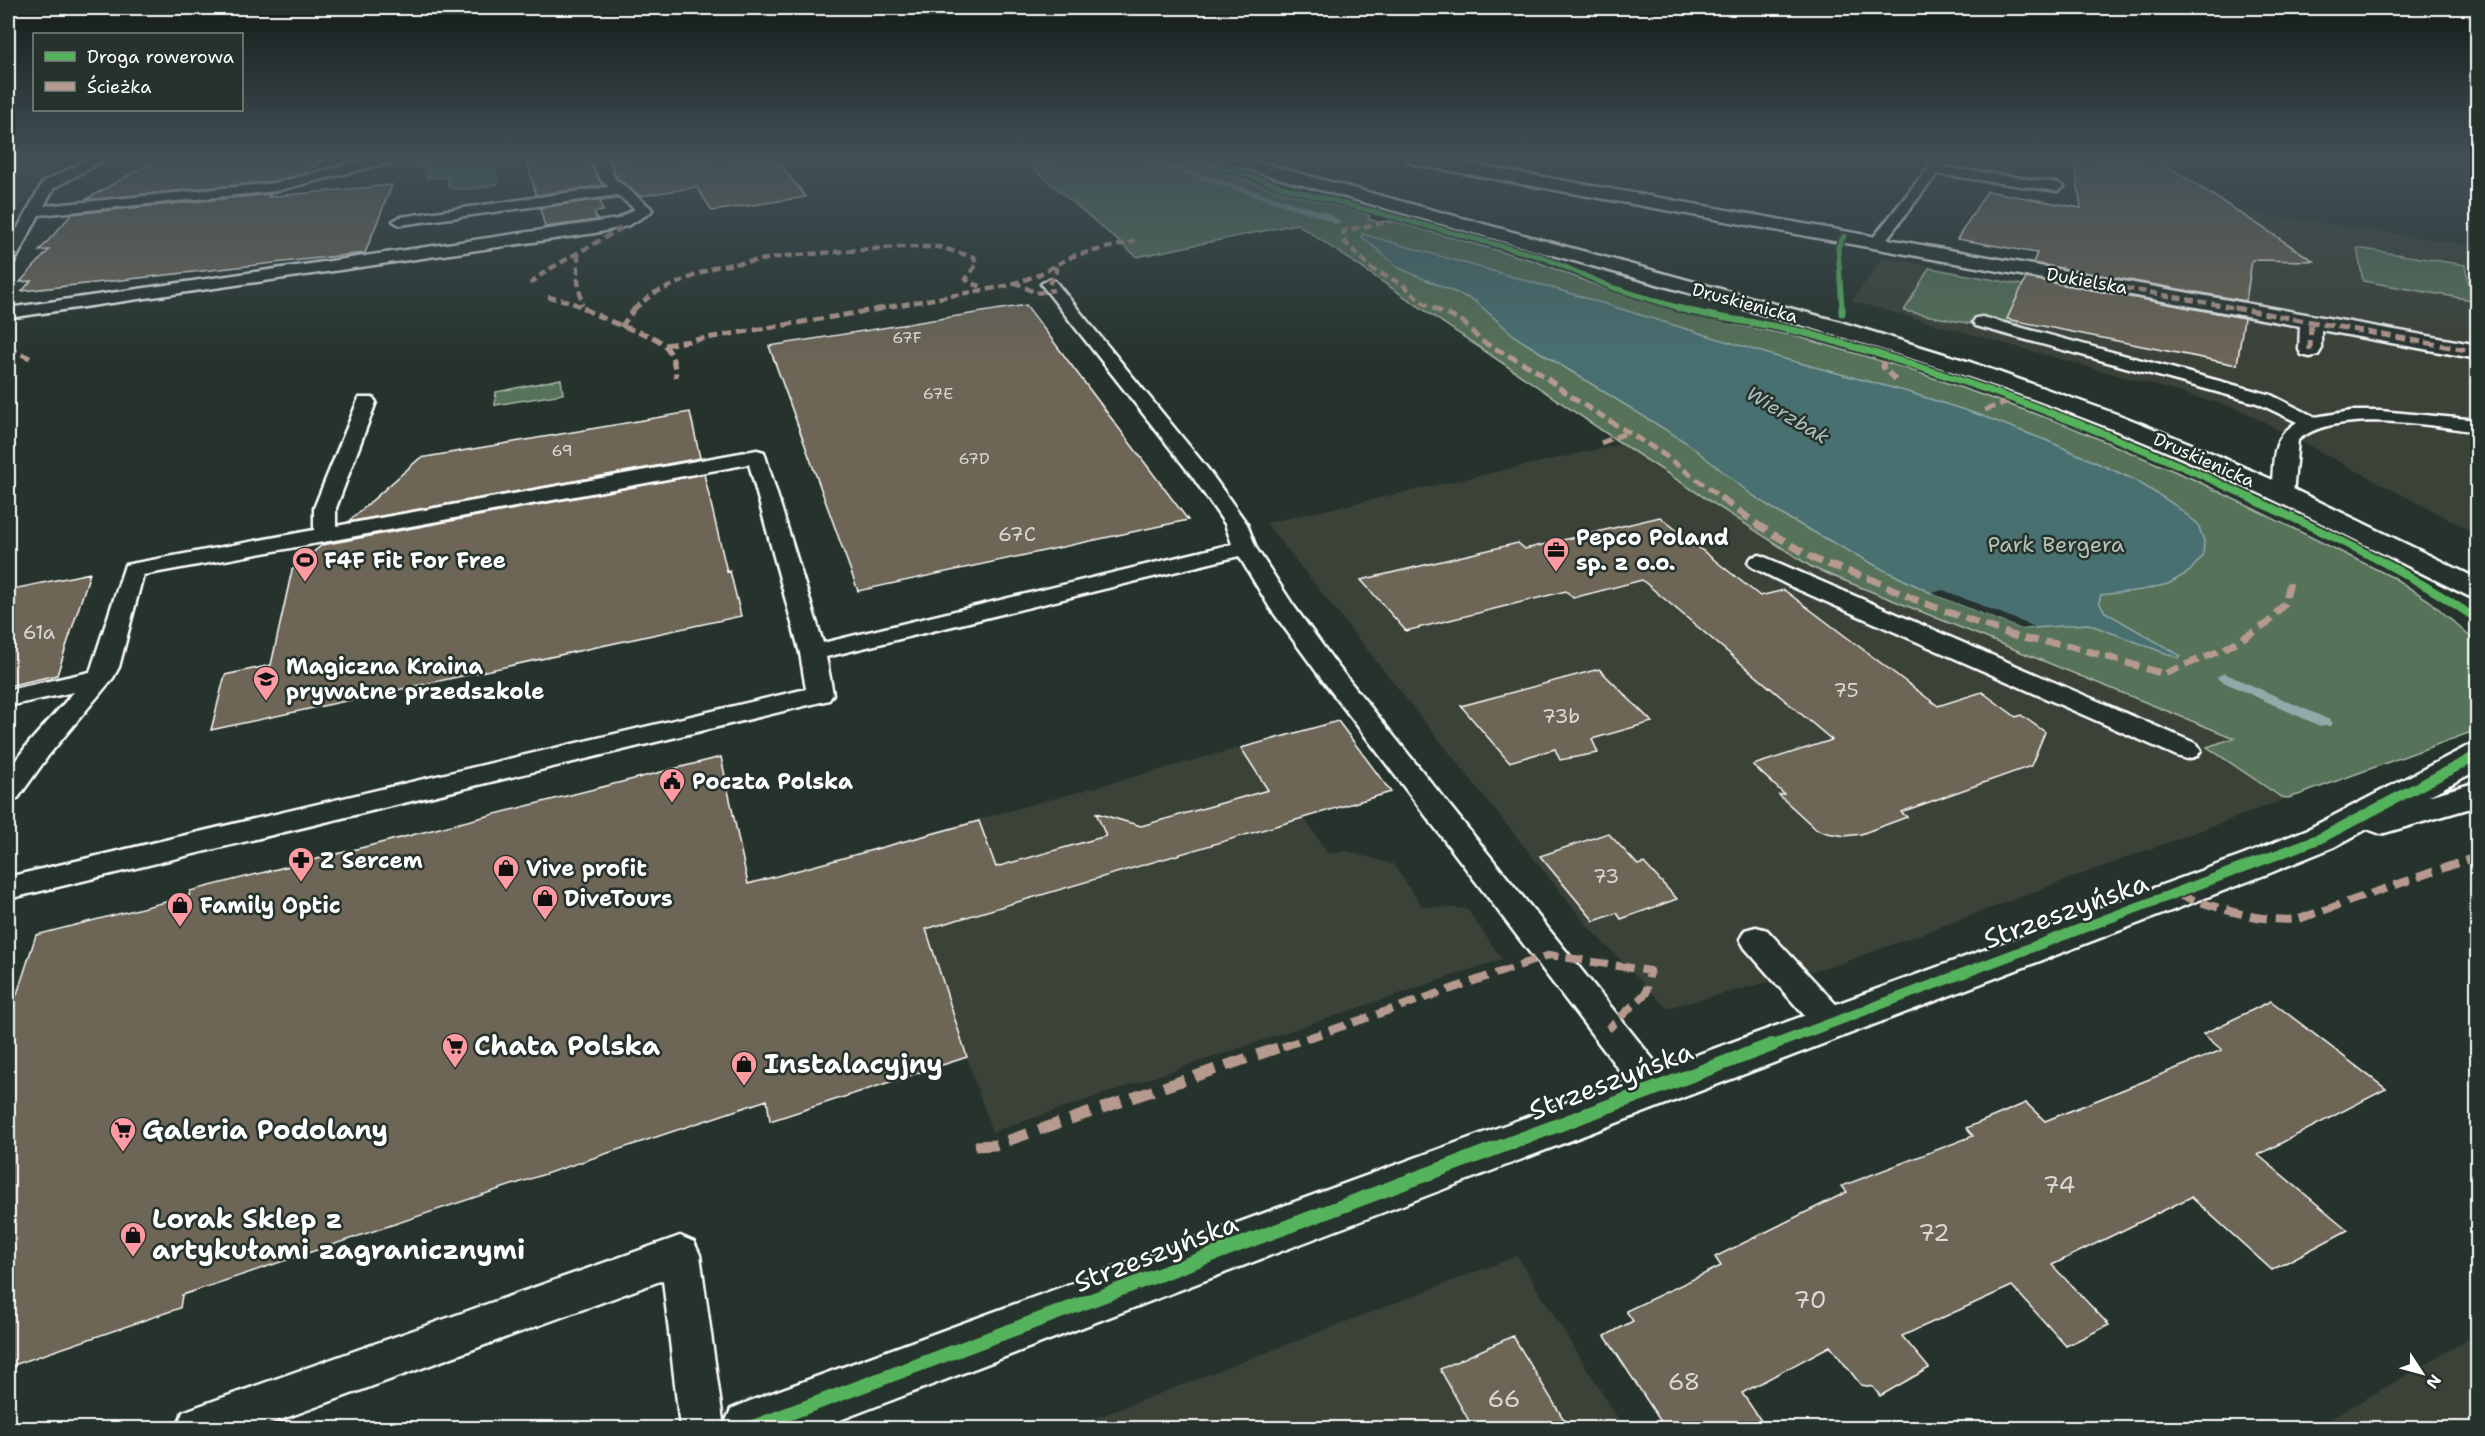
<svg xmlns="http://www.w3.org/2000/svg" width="2485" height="1436" viewBox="0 0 2485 1436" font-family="'Shantell Sans',sans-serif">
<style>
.built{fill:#3b4239}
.green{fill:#567259;stroke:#aab8ac;stroke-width:1.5}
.water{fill:#4a6f6f;stroke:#92a9a9;stroke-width:1.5}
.pier{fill:#26332d}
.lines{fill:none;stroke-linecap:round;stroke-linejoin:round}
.stream{fill:#92a9a9;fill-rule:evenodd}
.building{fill:#6d6556;stroke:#fff;stroke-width:1.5}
.lane-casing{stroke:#fff;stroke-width:5}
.street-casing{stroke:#fff;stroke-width:5}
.secondary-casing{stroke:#fff;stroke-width:5}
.lane{fill:#26332d;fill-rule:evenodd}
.street{fill:#26332d;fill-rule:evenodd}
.secondary{fill:#26332d;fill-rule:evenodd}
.quiet-far4{stroke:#b69a8f;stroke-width:4.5;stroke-dasharray:8 4.5;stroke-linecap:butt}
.quiet-far3{stroke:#b69a8f;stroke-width:5;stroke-dasharray:10 5;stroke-linecap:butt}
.quiet-far2{stroke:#b69a8f;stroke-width:7;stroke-dasharray:14 7;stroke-linecap:butt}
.quiet-far1{stroke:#b69a8f;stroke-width:8;stroke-dasharray:17 8;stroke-linecap:butt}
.quiet{stroke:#b69a8f;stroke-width:11;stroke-dasharray:22 11;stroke-linecap:butt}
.cycleway-far4-casing{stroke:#26332d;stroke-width:8}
.cycleway-far3-casing{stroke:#26332d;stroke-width:10}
.cycleway-far2-casing{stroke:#26332d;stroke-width:12}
.cycleway-far1-casing{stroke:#26332d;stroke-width:14}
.cycleway-casing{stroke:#26332d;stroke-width:17}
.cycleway-far4{stroke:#56b35d;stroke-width:5}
.cycleway-far3{stroke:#56b35d;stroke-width:7}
.cycleway-far2{stroke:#56b35d;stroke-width:8}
.cycleway-far1{stroke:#56b35d;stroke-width:10}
.cycleway{stroke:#56b35d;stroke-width:14}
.labels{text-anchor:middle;stroke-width:5;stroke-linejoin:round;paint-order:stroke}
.far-number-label{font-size:16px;fill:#dad8d5}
.far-street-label{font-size:18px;fill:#fff;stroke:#26332d}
.far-water-label{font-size:20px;font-style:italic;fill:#aebebe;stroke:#26332d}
.number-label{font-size:20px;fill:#dad8d5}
.poi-label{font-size:22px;font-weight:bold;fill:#fff;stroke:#26332d;text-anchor:start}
.park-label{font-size:22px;fill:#b3c0b4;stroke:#26332d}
.near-number-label{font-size:24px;fill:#dad8d5}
.near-street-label{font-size:27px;fill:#fff;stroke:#26332d}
.near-poi-label{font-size:27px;font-weight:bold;fill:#fff;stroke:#26332d;text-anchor:start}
</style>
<rect width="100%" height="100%" fill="#26332d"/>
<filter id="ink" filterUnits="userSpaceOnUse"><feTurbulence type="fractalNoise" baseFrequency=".0167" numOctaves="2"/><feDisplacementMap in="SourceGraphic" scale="12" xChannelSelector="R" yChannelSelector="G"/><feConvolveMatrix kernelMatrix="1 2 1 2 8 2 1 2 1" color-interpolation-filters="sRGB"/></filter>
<g filter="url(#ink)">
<path class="built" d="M8,159h42l-38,58 -4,1z
M2143,197l334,49v288l-238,-125 -387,-108 31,-44 225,42z
M1622,444l191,124 422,171 -27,8 65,46 15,5 -446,165 -175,45 -77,-79 -324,-406z
M1338,721l53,71 -87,26 24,36 17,-3 48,13 29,42 45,3 35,50 -510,173 -25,-74 -197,63 -3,-21 -103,-195z
M1517,1256l107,172h-554z
M2477,1334v94h-161l20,-12z"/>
<path class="green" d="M1063,159h117l100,32 84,22 6,3 -2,3 10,3 14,-1 143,40 68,27 114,33 78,15 107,31 162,57 131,56 199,98 36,23 47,42v87l-176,64 -13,4 -7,-1 -74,-50 27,-9 -421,-170 -191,-124 -325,-220 -160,33 -108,-92z
M2357,248l108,17 7,35 -109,-19z
M1929,268l104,19 -19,45 -110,-21z
M561,379l2,15 -68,11 1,-13z"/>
<path class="water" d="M401,159h93l4,25c-14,3 -37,9 -51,2l1,-8 -22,-1 3,-9 -52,-1z
M1362,234l194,55 225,69 127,34 72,23 68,26 87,39 37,23 26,21 6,17 -1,15 -14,16 -21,12 -26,6 -41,5 -2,7 6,10 76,44 -3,2 -90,-34 -66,5 -91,-36 -49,-24 -98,-53 -32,-21 -65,-52 -170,-105 -42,-37 -76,-33 -37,-31z"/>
<path class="pier" d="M1943,590l92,37 -13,2 -91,-36z"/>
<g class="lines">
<path class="stream" d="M1138,159h12l177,54 15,9 -7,2 -14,-7z
M2224,673l106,47 3,3 -3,3h-10l-101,-46 -2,-3z"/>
</g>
<path class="building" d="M157,159h167l-22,15 -26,7 -191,19z
M526,159h63l10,22 5,4 -68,10z
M610,159h166l30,38 -94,14 -15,-24 -57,9 -24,-19z
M2074,159h83l157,102 -62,-1 -6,41 -213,-38 4,-10 -80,-14 30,-48 94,17z
M392,185l-27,68 -343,38 9,-10 -11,1 29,-32 -10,1 33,-37 200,-20 -5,3z
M616,197l2,2 -18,2 3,10 -9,1 3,8 -52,7 -5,-19z
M2026,278l218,40 -7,47 -230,-46z
M1026,305l162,215 -330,71 -89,-245z
M690,412l10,46 -352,64 72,-64z
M704,474l23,98 3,-1 11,45 -530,114 14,-55 46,-10 21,-95 30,-25z
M1660,517l100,79 24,-6 154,116 44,-14 34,25 5,-2 24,17 -14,34 -130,46 6,5 -46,17 -16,2 -18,-3 -11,-4 -37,-34 5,-1 -31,-29 79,-25 -190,-160 -69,18 -7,-7 -160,40 -45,-51 157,-37 7,6z
M90,573l-33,102 -49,11v-96z
M1599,669l53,53 -60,17 6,14 -38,7 -5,-11 -46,13 -48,-56z
M1338,721l53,71 -465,137 41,128 -197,64 -3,-21 -585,195 -2,13 -172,59v-345l28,-87 153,-39 1,-5 531,-134 27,127 231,-63 17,46 110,-31 -10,-23 45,13 127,-36 -27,-42z
M1608,833l30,32 6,-2 33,36 -56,20 -4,-6 -23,8 -54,-65z
M2271,1001l115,88 -128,66 90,75 -76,40 -81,-73 -139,68 57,60 -43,21 -54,-60 -110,50 27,32 -49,28 -7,-9 -12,-2 -31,-39 -88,47 24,35h-101l-60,-92 28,-15 -7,-10 95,-45 -6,-9 132,-65 -5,-6 131,-50 -7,-8 60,-25 19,18 177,-71 -19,-16z
M1513,1336l56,92h-96l-33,-59z"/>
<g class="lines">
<g class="lane-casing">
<path id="lane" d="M89,159h17l-52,29 -10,18 232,-23 92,-24h23l-1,3 -114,29 -237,24 -23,44 -2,3 -6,2v-18l35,-64z
M1935,159h13l-5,8 114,16 7,4 -7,4 -120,-17 -55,71h-10l-3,-3 3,-3z
M604,166l5,1 5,11 36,29 2,3 -2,3 -23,13 -32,7 -587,85v-10l610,-89 17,-10 -18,-14 -217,30 -7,-4 7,-4 209,-30 -8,-7 -4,-10z
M1049,279l6,2 152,187 40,56 9,24 37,57 43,59 332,414 5,11 -5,11 -13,4 -13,-4 -324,-426 -48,-66 -31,-52 -413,101 7,37 -4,6 -821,199v-22l798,-188 -6,-36 -51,-189 -606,111 -24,92 -6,11 -65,78 -30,42 -10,3v-30l20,-27 46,-52 -66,14v-16l82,-18 35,-107 189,-35v-22l45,-110h14l3,4 -40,106v18l421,-76 7,2 59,191 409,-99 -7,-20 -33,-48 -151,-192z
M1982,317l289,78 44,22 37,-6h28l98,9v12c-47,-7 -142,-24 -180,8l-5,54 -3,5 -8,1 -8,-1 -3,-5c4,-31 -3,-53 26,-72l-40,-19 -281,-77 -3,-4 3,-4z
M1760,555l437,189 4,6 -4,6 -10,3 -10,-3 -389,-171 -36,-18 -4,-5 4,-5z
M1756,927l11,3 76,82 5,10 -5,10 -12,4 -12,-4 -74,-84 -5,-9 5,-9z
M680,1236l14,6 6,13 24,173h-44l-17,-148 -405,148h-81l6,-16 16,-6z"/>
</g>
<g class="street-casing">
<path id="street" d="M591,159h16l5,11 -2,4h-12z
M1405,159h38l1035,186v14l-157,-29v20l-3,5 -8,2 -8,-2 -3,-5 1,-24 -887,-162z"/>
</g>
<g class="secondary-casing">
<path id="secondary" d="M1219,159h28l590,162 133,41 152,54 67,27 102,45 187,91v20l-10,-3c-119,-59 -238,-121 -361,-169 -147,-58 -299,-100 -450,-143 -145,-40 -291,-81 -436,-122z
M2478,744v26l-50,26 50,-14v24l-97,28 -14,-5 -33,18 -64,26 -1451,555h-96l8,-19 19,-8 1494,-546 64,-26 158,-82z"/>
</g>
<use href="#lane" class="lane"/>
<use href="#street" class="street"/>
<use href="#secondary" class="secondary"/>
<path class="quiet-far4" d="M599,159l5,11
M1396,220l-49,10 -4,2 2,10 27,27 30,15 21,19 13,6
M578,253v28l4,24
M1014,282l22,11 18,-3
M530,284l16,-13 74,-42 2,-6
M1049,284l8,-14 -5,-4
M2113,286l129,23
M548,297l20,4 18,8
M634,309l20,-16 61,-26 71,-11 111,-9h42l35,10 2,8 -10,14 4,4 14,4
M877,309l129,-23 30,-10 37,-20 62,-15"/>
<path class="quiet-far3" d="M583,308c13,7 26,13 39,18 32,12 51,12 54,51
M1433,308l30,14 18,19 53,28 42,31 84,52 63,47
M2234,308l244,44
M621,327l14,-19
M665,345l221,-37
M8,348l22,10
M2310,350l1,-28
M1884,360l-1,7 13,13
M1985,410l24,-9
M1601,443l27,-11"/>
<path class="quiet-far2" d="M1721,498l37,27 58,35 57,20 45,21 102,37 51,8 93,28 60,-25 43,-25 18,-21 6,-25"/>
<path class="quiet-far1" d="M2178,895c40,12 78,28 121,24l179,-63
M1282,1047l268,-92 100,16 -4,22 -38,36"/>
<path class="quiet" d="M975,1146l20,-1 291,-100"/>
<g class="cycleway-far4-casing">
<path id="cycleway-far4" d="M1196,159l90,29 256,69 69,30 72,22
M1842,309l-4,-62 6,-11"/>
</g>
<g class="cycleway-far3-casing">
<path id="cycleway-far3" d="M1678,308c47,13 96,15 142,29 149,42 294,96 433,162
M1842,308v5"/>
</g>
<g class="cycleway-far2-casing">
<path id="cycleway-far2" d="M2250,498c78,36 157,72 228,122"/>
</g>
<g class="cycleway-far1-casing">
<path id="cycleway-far1" d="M1768,1047l553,-209 157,-83"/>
</g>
<g class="cycleway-casing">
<path id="cycleway" d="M750,1428l1022,-383"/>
</g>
<use href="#cycleway-far4" class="cycleway-far4"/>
<use href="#cycleway-far3" class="cycleway-far3"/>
<use href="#cycleway-far2" class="cycleway-far2"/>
<use href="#cycleway-far1" class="cycleway-far1"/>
<use href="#cycleway" class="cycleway"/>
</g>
</g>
<linearGradient id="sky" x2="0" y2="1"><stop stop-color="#151c19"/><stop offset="0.44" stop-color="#415057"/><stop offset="1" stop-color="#415057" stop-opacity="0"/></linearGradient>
<rect width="2485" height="360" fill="url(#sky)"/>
<defs>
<g id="office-pin" transform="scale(1.35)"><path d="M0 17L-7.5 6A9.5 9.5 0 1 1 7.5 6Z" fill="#ff9aa2" stroke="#26332d"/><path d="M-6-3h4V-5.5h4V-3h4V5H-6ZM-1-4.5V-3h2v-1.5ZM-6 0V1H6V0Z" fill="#111"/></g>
<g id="stadium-pin" transform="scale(1.35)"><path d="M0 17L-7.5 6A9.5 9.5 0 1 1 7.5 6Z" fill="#ff9aa2" stroke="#26332d"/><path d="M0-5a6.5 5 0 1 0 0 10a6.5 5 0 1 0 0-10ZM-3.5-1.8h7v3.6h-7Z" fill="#111"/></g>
<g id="school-pin" transform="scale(1.35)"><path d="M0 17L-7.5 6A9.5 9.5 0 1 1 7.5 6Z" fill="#ff9aa2" stroke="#26332d"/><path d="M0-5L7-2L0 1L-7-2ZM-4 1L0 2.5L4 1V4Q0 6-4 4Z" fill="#111"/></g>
<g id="civic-pin" transform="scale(1.35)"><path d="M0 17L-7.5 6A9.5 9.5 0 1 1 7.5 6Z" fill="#ff9aa2" stroke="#26332d"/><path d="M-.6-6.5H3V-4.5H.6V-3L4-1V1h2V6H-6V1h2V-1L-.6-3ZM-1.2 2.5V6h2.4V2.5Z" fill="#111"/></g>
<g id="pharmacy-pin" transform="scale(1.35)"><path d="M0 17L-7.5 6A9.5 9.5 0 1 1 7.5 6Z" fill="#ff9aa2" stroke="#26332d"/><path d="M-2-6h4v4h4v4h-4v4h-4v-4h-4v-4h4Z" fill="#111"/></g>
<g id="shop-pin" transform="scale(1.35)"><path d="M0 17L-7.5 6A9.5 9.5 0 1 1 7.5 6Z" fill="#ff9aa2" stroke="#26332d"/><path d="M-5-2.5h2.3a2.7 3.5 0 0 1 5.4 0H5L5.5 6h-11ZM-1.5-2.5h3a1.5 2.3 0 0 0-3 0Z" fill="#111"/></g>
<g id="supermarket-pin" transform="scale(1.35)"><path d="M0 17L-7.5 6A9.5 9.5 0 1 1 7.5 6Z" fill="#ff9aa2" stroke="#26332d"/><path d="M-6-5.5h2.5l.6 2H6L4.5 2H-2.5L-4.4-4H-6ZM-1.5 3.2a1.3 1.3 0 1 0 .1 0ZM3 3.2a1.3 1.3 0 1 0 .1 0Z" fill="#111"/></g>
</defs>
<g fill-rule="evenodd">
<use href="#office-pin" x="1556" y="550"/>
<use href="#stadium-pin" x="305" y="560"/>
<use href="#school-pin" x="266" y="679"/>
<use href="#civic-pin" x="672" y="781"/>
<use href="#pharmacy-pin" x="301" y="860"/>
<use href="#shop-pin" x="506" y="868"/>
<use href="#shop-pin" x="545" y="898"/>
<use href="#shop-pin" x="180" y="905"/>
<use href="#supermarket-pin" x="455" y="1046"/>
<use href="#shop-pin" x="744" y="1064"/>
<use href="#supermarket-pin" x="123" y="1130"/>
<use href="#shop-pin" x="133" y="1235"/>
</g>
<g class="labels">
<g class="far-number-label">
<text x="907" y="343">67F</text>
<text x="938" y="399">67E</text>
<text x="562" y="456">69</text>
<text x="974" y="464">67D</text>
</g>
<g class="far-street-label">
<text transform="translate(2087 281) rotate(10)" y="6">Dukielska</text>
<text transform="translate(1745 303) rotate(15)" y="6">Druskienicka</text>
<text transform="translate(2204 460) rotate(24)" y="6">Druskienicka</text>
</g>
<g class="far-water-label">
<text transform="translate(1788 415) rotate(31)" y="7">Wierzbak</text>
</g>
<g class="number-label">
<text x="1017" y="541">67C</text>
<text x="39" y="639">61a</text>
<text x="1846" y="697">75</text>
<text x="1561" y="723">73b</text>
<text x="1606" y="883">73</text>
</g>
<g class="poi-label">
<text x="1576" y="545">Pepco Poland<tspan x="1576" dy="25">sp. z o.o.</tspan></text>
<text x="324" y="568">F4F Fit For Free</text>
<text x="286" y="674">Magiczna Kraina<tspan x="286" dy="25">prywatne przedszkole</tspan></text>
<text x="692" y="789">Poczta Polska</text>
<text x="320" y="868">Z Sercem</text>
<text x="526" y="876">Vive profit</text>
<text x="564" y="906">DiveTours</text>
<text x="200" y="913">Family Optic</text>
</g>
<g class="park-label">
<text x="2056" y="552">Park Bergera</text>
</g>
<g class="near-number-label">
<text x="2059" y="1193">74</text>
<text x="1934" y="1241">72</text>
<text x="1810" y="1308">70</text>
<text x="1684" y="1390">68</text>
<text x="1504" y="1407">66</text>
</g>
<g class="near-street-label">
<text transform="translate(2066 911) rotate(-20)" y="9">Strzeszyńska</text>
<text transform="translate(1611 1081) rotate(-21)" y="9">Strzeszyńska</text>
<text transform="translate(1156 1253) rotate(-21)" y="9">Strzeszyńska</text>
</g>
<g class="near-poi-label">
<text x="474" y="1055">Chata Polska</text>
<text x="764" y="1073">Instalacyjny</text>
<text x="142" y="1139">Galeria Podolany</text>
<text x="152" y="1228">Lorak Sklep z<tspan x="152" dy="31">artykułami zagranicznymi</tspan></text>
</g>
</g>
<rect width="2485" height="1436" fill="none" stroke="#26332d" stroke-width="30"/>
<rect x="15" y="15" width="2455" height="1406" fill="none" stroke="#fff" stroke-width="2" filter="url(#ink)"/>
<rect x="33" y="33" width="210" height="78" fill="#26332d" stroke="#7d8581" stroke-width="1.5"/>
<rect x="45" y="52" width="30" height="9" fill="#56b35d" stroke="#7d8581" stroke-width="1.5"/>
<text x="87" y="63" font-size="18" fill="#ffffff">Droga rowerowa</text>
<rect x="45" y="82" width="30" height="9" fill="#b69a8f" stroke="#7d8581" stroke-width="1.5"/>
<text x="87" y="93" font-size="18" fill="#ffffff">Ścieżka</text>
<g transform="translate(2422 1373) rotate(126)" stroke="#26332d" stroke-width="4.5" paint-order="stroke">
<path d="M0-4.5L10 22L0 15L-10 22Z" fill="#ffffff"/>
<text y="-9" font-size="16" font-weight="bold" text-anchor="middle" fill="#ffffff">N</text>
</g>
</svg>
